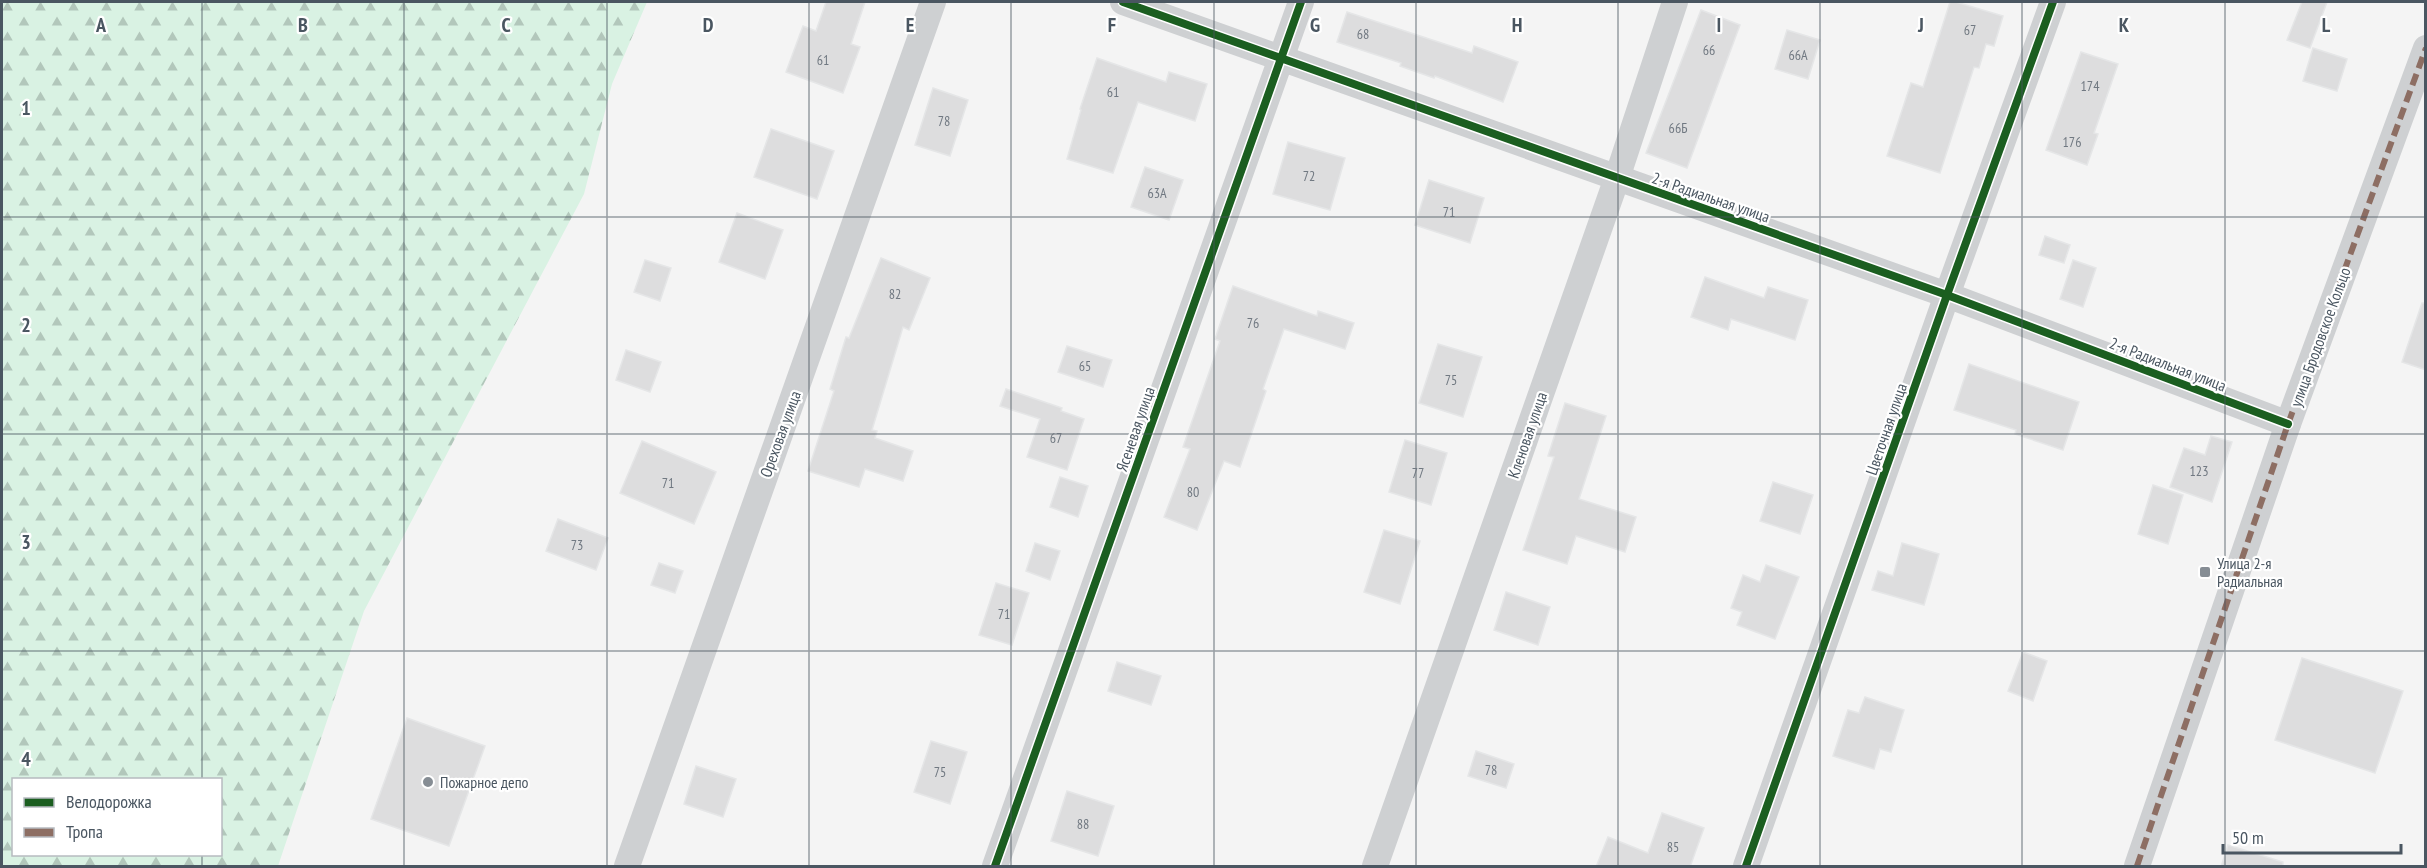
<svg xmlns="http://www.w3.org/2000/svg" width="2427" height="868" font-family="'PT Sans Narrow',sans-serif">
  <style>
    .forest { fill: url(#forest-firs); fill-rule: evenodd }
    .building { fill: #ddddde; stroke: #e5e6e7; stroke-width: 1.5 }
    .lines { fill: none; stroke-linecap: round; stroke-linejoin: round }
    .minor { stroke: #ced0d2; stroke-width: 26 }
    .quiet { stroke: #8d6e63; stroke-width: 6; stroke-dasharray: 12 6; stroke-linecap: butt }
    .cycleway-casing { stroke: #fff; stroke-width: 11 }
    .cycleway { stroke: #1b5e20; stroke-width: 8 }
    .grid { fill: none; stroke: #4a5661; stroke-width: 1.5; stroke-opacity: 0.55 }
    .poi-dot { fill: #868d94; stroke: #fff; stroke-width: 2 }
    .labels { text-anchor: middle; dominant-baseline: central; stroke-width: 4.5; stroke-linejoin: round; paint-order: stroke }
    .number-label { font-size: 14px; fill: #707881 }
    .street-label { font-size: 16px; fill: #4a5661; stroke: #fff }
    .poi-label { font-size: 16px; fill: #4a5661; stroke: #fff; text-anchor: start }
    .grid-label { font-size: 20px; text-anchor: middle; font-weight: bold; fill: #4a5661; stroke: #fff; stroke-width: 4.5; stroke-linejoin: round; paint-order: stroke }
  </style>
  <defs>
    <pattern id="forest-firs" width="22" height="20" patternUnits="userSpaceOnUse" patternTransform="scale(1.5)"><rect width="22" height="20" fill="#d9f2e3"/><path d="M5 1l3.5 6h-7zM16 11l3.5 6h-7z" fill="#b2c7bb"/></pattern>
  </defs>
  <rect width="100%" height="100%" fill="#f4f4f4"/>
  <path class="forest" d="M2,2H647L612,84L584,194L364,611L278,866H2ZM14,780H220V854H14Z"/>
  <g class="building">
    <polygon points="826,2 865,2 851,44 860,47 843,93 786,72 803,26 816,31"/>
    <polygon points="1950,2 1956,2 2003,16 1994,46 1986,44 1979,68 1974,67 1940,173 1887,156 1911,83 1923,87"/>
    <polygon points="2302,2 2327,2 2310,48 2287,40"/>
    <polygon points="1701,10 1740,25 1687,168 1646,153"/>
    <polygon points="1347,12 1472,53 1474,46 1518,62 1503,102 1435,76 1434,78 1400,66 1401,63 1337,42"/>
    <polygon points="1787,30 1820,40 1808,79 1775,69"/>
    <polygon points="2313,48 2347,59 2337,91 2303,81"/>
    <polygon points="2081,52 2118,64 2094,133 2098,134 2087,165 2046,150"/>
    <polygon points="1097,58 1166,82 1169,72 1207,84 1195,121 1138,102 1113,173 1067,159 1081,110 1080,109"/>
    <polygon points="933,88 968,100 950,156 915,145"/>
    <polygon points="771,129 834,151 817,199 754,177"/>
    <polygon points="1288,142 1345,158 1330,210 1273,194"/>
    <polygon points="1145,167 1183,180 1169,220 1131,207"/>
    <polygon points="1429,180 1484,198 1470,243 1415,225"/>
    <polygon points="737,213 783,230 765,279 719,262"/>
    <polygon points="2045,236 2070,245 2064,263 2039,255"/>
    <polygon points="881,258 930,278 909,330 903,327 872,430 877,431 875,438 913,451 903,481 865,469 859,487 808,471 834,391 830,389 846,337 849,338"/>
    <polygon points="645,260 671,268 660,301 634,292"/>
    <polygon points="2073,260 2096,268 2083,307 2060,299"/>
    <polygon points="1705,277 1764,298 1768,287 1808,300 1795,340 1731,319 1728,330 1691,317"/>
    <polygon points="1233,286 1317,316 1318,311 1354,323 1345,349 1284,329 1263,389 1266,391 1240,467 1224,461 1197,530 1164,517 1190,449 1183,447 1220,341 1215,339"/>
    <polygon points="2422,303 2426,303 2426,370 2402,362"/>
    <polygon points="1438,344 1482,357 1463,417 1419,403"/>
    <polygon points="1067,346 1112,360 1103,387 1058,372"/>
    <polygon points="626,350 661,362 650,392 616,380"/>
    <polygon points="1969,364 2079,402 2063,450 2015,434 2016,430 1954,410"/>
    <polygon points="1006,389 1062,408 1061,411 1084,419 1067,470 1027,457 1040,419 1000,406"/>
    <polygon points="1565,403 1606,416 1579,499 1636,517 1625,552 1576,536 1567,564 1523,550 1554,457 1548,456"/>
    <polygon points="2211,436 2232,442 2212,502 2170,487 2184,448 2205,455"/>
    <polygon points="1405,440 1447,453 1431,505 1389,492"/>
    <polygon points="642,441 716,472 694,524 620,493"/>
    <polygon points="1060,477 1088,486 1078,517 1050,507"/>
    <polygon points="1773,482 1813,495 1800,534 1760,521"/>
    <polygon points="2153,485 2183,495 2168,544 2138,534"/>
    <polygon points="558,519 608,538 596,570 546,551"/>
    <polygon points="1384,530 1420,541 1400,604 1364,592"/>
    <polygon points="1035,543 1060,551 1050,580 1026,571"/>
    <polygon points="1902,543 1939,554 1924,605 1872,590 1878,571 1893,576"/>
    <polygon points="659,563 683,571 675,593 651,585"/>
    <polygon points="1766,565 1799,577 1775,639 1737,625 1742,612 1731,608 1743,575 1760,582"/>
    <polygon points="996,583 1029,593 1012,645 979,635"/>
    <polygon points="1506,592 1550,607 1538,645 1494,630"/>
    <polygon points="2023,652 2047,661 2033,701 2008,691"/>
    <polygon points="2302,658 2403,691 2375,773 2275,740"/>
    <polygon points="1117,662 1161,676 1151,705 1108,691"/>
    <polygon points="1865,697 1904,710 1891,752 1880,749 1874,769 1833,756 1848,710 1859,713"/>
    <polygon points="407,718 485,746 449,846 371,819"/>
    <polygon points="931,741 967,752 950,804 914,792"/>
    <polygon points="1476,751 1514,764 1506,788 1468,776"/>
    <polygon points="696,766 736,779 723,817 684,804"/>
    <polygon points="1067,791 1114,806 1098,856 1051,841"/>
    <polygon points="1662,813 1704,828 1690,867 1596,867 1608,837 1648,853"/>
    <polygon points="2228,845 2283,862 2283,867 2221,867"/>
  </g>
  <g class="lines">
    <g class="minor">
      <polyline points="1123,2 1947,295 2288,424"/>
      <polyline points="627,866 933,2"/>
      <polyline points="995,866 1301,2"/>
      <polyline points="1375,866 1617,178 1675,2"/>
      <polyline points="1746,866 1947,295 2053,2"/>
      <polyline points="2137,866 2288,424 2426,48"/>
    </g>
    <polyline class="quiet" points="2137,866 2288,424 2426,48"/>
    <g class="cycleway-casing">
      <g id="cycleway">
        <polyline points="1123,2 1947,295 2288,424"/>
        <polyline points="995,866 1301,2"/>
        <polyline points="1746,866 1947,295 2053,2"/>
      </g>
    </g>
    <use href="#cycleway" class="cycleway"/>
  </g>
  <path class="grid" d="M202,2V780M404,2V866M607,2V866M809,2V866M1011,2V866M1214,2V866M1416,2V866M1618,2V866M1820,2V866M2022,2V866M2225,2V866M2,217H2426M2,434H2426M2,651H2426M202,854V866"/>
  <g class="poi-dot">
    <rect x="2199" y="566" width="12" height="12" rx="3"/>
    <circle cx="428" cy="782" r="6"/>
  </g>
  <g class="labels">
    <g class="number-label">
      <text x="1970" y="30">67</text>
      <text x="1363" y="34">68</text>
      <text x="1709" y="50">66</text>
      <text x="1798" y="55">66А</text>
      <text x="823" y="60">61</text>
      <text x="2090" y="86">174</text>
      <text x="1113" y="92">61</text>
      <text x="944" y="121">78</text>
      <text x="1678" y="128">66Б</text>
      <text x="2072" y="142">176</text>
      <text x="1309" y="176">72</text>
      <text x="1157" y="193">63А</text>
      <text x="1449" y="212">71</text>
      <text x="895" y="294">82</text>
      <text x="1253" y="323">76</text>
      <text x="1085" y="366">65</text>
      <text x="1451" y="380">75</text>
      <text x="1056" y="438">67</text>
      <text x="2199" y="471">123</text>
      <text x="1418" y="473">77</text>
      <text x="668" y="483">71</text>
      <text x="1193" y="492">80</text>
      <text x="577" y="545">73</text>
      <text x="1004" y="614">71</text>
      <text x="1491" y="770">78</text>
      <text x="940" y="772">75</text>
      <text x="1083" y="824">88</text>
      <text x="1673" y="847">85</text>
    </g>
    <g class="street-label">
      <text transform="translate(1711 197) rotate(19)">2-я Радиальная улица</text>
      <text transform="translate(2320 337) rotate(-70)">улица Бродовское Кольцо</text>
      <text transform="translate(2168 364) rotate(21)">2-я Радиальная улица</text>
      <text transform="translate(1135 429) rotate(-71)">Ясеневая улица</text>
      <text transform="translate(1886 429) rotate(-71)">Цветочная улица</text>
      <text transform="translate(780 434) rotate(-70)">Ореховая улица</text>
      <text transform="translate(1527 435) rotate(-71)">Кленовая улица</text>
    </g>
    <g class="poi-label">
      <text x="2217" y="563">Улица 2-я<tspan x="2217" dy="18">Радиальная</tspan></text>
      <text x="440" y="782">Пожарное депо</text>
    </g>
  </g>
  <g class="grid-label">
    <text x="101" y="32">A</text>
    <text x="303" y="32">B</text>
    <text x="506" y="32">C</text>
    <text x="708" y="32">D</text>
    <text x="910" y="32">E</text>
    <text x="1112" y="32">F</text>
    <text x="1315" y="32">G</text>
    <text x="1517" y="32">H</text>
    <text x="1719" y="32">I</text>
    <text x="1921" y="32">J</text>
    <text x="2124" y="32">K</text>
    <text x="2326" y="32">L</text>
    <text x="26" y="115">1</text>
    <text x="26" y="332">2</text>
    <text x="26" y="549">3</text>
    <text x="26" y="766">4</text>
  </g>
  <rect width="2427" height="868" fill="none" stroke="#4a5661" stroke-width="6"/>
  <rect x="12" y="778" width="210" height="78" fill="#ffffff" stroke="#b7bbc0" stroke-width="1.5"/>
  <rect x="24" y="798" width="30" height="9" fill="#1b5e20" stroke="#b7bbc0" stroke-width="1.5"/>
  <text x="66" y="808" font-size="18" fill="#4a5661">Велодорожка</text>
  <rect x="24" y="828" width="30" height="9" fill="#8d6e63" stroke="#b7bbc0" stroke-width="1.5"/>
  <text x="66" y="838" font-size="18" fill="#4a5661">Тропа</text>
  <path d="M2223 844v9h178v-9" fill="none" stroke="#4a5661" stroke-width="3"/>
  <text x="2232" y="844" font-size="18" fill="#4a5661" stroke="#ffffff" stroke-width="4.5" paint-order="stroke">50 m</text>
</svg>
